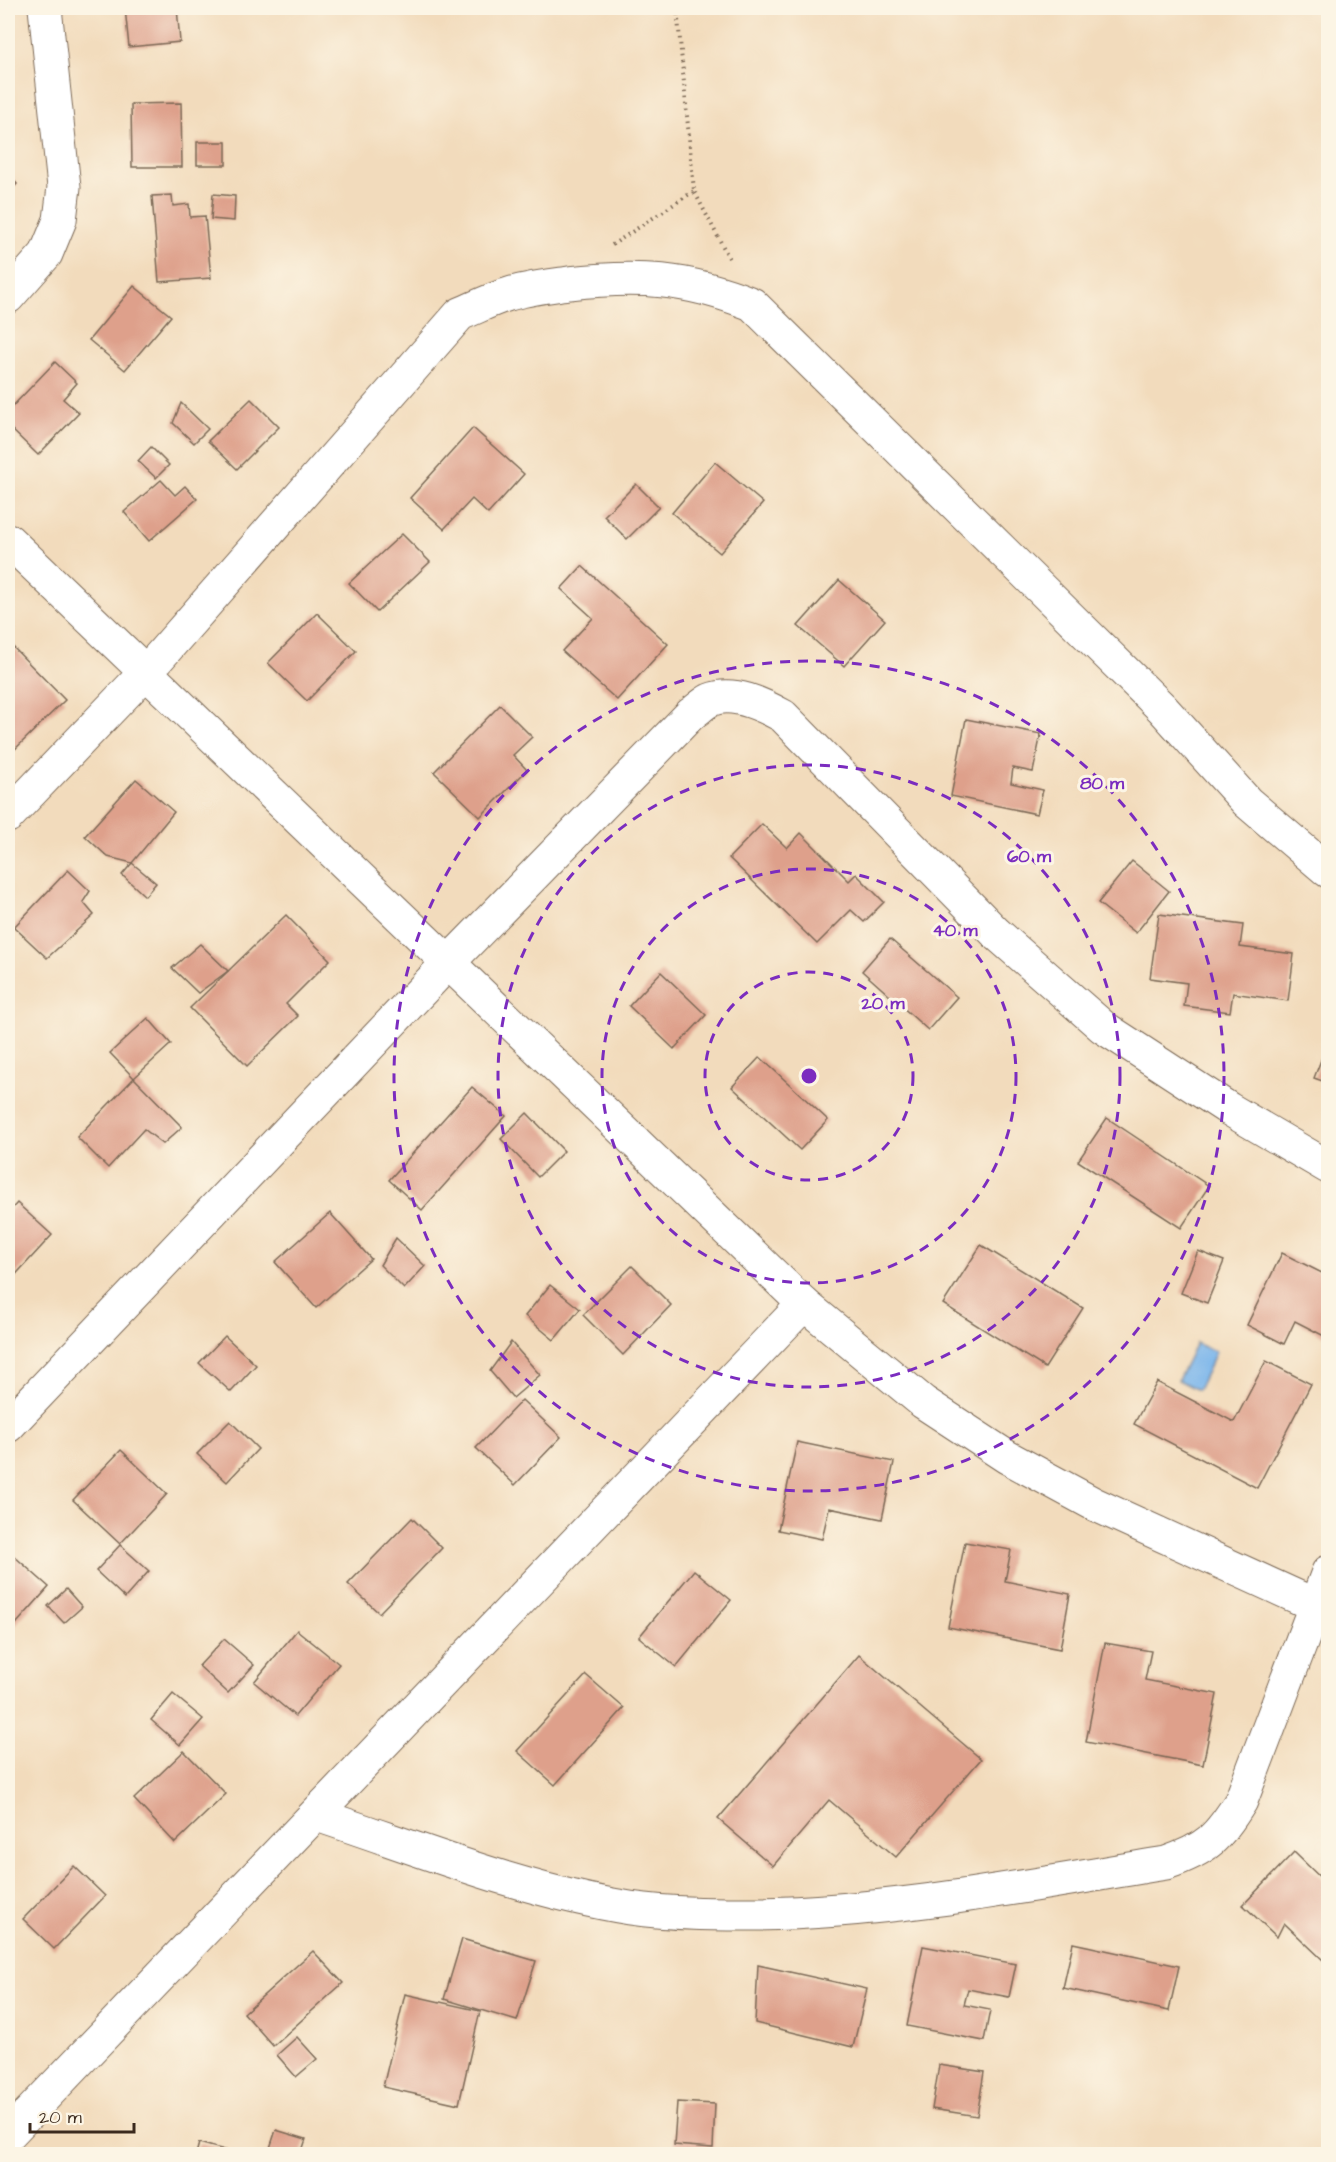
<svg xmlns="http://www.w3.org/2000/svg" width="1336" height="2162" font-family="'Architects Daughter',sans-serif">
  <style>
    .water { fill: #7ab5eb; stroke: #5a7084; stroke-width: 1.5 }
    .building { fill: #dea08b }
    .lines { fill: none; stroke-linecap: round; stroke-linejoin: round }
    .street-casing { stroke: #7b6855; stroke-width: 35 }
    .path { stroke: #7b6855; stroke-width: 4; stroke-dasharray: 1.5 4.5; stroke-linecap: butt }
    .street { stroke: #fff; stroke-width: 33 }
    .ring { fill: none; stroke: #7b2cbf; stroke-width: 3; stroke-dasharray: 10 8 }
    .centre { fill: #7b2cbf; stroke: #fcf5e5; stroke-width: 3 }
    .ring-label { font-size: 18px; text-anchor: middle; font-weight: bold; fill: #7b2cbf; stroke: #fcf5e5; stroke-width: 6; stroke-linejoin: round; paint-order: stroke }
  </style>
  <rect width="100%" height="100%" fill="#fcf5e5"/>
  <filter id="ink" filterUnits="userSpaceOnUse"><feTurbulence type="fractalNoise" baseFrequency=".0167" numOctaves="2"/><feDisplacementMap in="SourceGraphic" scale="12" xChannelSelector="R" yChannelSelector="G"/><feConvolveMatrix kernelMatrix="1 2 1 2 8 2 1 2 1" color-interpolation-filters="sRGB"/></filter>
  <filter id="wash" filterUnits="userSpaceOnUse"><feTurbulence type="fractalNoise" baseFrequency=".008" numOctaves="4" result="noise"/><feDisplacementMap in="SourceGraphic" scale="24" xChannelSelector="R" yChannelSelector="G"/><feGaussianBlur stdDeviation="1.35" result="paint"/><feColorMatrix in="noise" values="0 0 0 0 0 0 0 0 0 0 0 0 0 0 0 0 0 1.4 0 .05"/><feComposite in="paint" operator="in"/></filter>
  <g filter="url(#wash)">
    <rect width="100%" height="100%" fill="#f2dbbc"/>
    <polygon class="water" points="1196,1343 1216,1352 1198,1390 1178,1380"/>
    <g id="blocks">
      <g class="building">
        <polygon points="125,8 177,8 180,42 129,47"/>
        <polygon points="181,103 182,167 132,167 131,104"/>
        <rect x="197" y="142" width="29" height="23"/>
        <polygon points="8,174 17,184 8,193"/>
        <polygon points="213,194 235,196 234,221 211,219"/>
        <polygon points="172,195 173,206 189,204 190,217 205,216 211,278 159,282 152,196"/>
        <polygon points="134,286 171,316 125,370 89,340"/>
        <polygon points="55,362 77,383 63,399 79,413 38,455 8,426 8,411"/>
        <polygon points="251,399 279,427 237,469 208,441"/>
        <polygon points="181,403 208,429 194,443 173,423"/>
        <polygon points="473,428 524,474 488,514 472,499 444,529 410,498"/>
        <polygon points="151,447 169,465 156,478 138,461"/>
        <polygon points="715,462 763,503 720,553 672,513"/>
        <polygon points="161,480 175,495 185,486 197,499 149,541 124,512"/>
        <polygon points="636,484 659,507 627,539 604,516"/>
        <polygon points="402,534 430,562 377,612 349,583"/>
        <polygon points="582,566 668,644 617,700 562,651 593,618 561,589"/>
        <polygon points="839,580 885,620 844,666 798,626"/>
        <polygon points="317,613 356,651 307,701 268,663"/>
        <polygon points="8,642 65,700 8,756"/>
        <polygon points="500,705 532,737 513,755 527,770 480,817 434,772"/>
        <polygon points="966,719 1041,734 1033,772 1013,768 1011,783 1043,790 1037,814 951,796"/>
        <polygon points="136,779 174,812 132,863 108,857 85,836"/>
        <polygon points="762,824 787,848 801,833 849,881 856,874 884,902 864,922 851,910 817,944 729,858"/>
        <polygon points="1132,861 1169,891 1136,933 1098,903"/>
        <polygon points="132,863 156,883 145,896 122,875"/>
        <polygon points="68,870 90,891 83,902 94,915 47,958 14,927"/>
        <polygon points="1159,914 1243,925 1240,947 1294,954 1288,1001 1233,993 1230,1012 1184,1006 1187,983 1150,978"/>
        <polygon points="286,915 330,960 286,1004 298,1016 247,1066 190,1008"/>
        <polygon points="890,939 957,997 928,1030 862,971"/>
        <polygon points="200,944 228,971 198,993 172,968"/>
        <polygon points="661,972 706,1015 674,1049 629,1006"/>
        <polygon points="148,1018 171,1044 134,1078 110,1053"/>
        <polygon points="1328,1042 1328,1083 1314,1078"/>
        <polygon points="760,1057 828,1120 800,1150 732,1087"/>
        <polygon points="134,1078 182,1127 163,1144 144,1129 108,1168 77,1137"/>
        <polygon points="472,1087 506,1116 422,1210 389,1180"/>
        <polygon points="527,1113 564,1151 538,1177 501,1139"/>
        <polygon points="1107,1118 1209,1186 1181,1228 1078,1161"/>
        <polygon points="17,1203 52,1235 8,1283 8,1213"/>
        <polygon points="330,1213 371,1259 316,1308 275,1262"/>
        <polygon points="396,1238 425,1266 404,1289 380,1265"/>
        <polygon points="981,1245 1083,1308 1045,1368 943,1304"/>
        <polygon points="1198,1251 1224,1261 1207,1303 1181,1293"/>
        <polygon points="1282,1253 1328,1276 1328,1338 1295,1321 1284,1344 1247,1325"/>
        <polygon points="632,1266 671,1305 623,1355 583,1315"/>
        <polygon points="550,1285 580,1309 554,1340 525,1316"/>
        <polygon points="225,1336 256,1365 231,1392 199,1363"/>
        <polygon points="511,1342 540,1375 513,1398 490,1371"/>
        <polygon points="1266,1361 1311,1384 1257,1488 1134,1424 1157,1382 1234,1422"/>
        <polygon points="522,1400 561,1437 515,1485 476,1448"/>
        <polygon points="230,1421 258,1449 227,1482 197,1454"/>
        <polygon points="797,1442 894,1462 882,1519 829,1508 822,1539 778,1530"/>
        <polygon points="121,1450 167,1494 120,1544 73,1500"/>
        <polygon points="412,1518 442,1548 379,1613 348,1584"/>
        <polygon points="965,1542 1011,1550 1005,1581 1070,1594 1060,1649 948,1627"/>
        <polygon points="120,1545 149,1571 125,1598 96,1571"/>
        <polygon points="14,1556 49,1587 8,1633 8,1562"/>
        <polygon points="694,1570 731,1600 676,1667 639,1637"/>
        <polygon points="66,1589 82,1607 64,1623 48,1606"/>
        <polygon points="297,1630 339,1664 295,1716 254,1682"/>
        <polygon points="224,1639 254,1665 228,1693 199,1666"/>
        <polygon points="1105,1643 1151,1651 1145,1680 1217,1694 1203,1765 1086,1742"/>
        <polygon points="859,1655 981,1759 896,1857 829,1800 773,1866 718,1819"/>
        <polygon points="586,1675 624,1708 555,1785 517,1751"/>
        <polygon points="173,1694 203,1719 180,1745 151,1720"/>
        <polygon points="184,1751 226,1794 175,1843 134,1799"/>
        <polygon points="1294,1852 1328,1885 1328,1957 1324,1961 1284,1923 1277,1937 1243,1905"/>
        <polygon points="74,1866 105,1896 54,1949 23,1919"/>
        <polygon points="462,1939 536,1961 517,2021 444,1999"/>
        <polygon points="1073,1943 1179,1966 1169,2011 1063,1988"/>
        <polygon points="923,1946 1016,1964 1009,1997 968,1989 964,2005 990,2010 984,2041 907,2026"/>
        <polygon points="313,1951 343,1983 273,2046 244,2013"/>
        <polygon points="758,1965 867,1989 853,2047 755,2023"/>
        <polygon points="405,1994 480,2011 459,2104 383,2087"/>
        <polygon points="297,2037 317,2059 296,2077 277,2055"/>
        <polygon points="939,2065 984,2072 977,2116 932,2109"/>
        <polygon points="677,2102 715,2104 713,2148 674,2145"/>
        <polygon points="276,2130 306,2139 301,2154 268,2154"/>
        <polygon points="199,2143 239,2154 196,2154"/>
      </g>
    </g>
  </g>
  <g filter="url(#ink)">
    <use href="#blocks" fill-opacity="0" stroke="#7b6855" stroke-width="1.5"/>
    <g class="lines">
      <g class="street-casing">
        <g id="street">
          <polyline points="8,297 46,254 60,220 64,187 45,8"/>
          <polyline points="8,540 804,1304 923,1402 1007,1457 1094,1504 1328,1611"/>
          <path d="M8,816L146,672L460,314C475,308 490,300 506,295C526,288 548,286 569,283C638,275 687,278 752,304L1162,708L1247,802L1328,871"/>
          <path d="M8,1426L447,964L691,714C697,710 704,703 710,700C733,690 763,705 783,716L996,933L1103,1027L1229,1109L1328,1167"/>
          <path d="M317,1815C420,1849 523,1891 630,1908C672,1914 715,1914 757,1914C895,1912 1030,1885 1166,1863C1207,1849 1218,1838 1241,1801L1328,1572"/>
          <polyline points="8,2135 804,1304"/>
        </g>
      </g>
      <g class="path">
        <polyline points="677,8 694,191 729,258"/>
        <polyline points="612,245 694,191"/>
      </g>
      <use href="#street" class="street"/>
    </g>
  </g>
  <g class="ring">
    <circle cx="809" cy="1076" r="104"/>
    <circle cx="809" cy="1076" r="207"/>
    <circle cx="809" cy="1076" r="311"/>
    <circle cx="809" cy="1076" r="415"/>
  </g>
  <circle cx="809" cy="1076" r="9" class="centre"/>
  <g class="ring-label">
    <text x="1102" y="789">80 m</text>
    <text x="1029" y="862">60 m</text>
    <text x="955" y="936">40 m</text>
    <text x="883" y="1009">20 m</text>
  </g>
  <rect width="1336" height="2162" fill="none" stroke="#fcf5e5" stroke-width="30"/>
  <path d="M30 2123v9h104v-9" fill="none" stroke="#3b2a1e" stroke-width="3"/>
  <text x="39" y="2123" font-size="18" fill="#3b2a1e" stroke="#fcf5e5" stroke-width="4.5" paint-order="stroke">20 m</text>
</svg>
